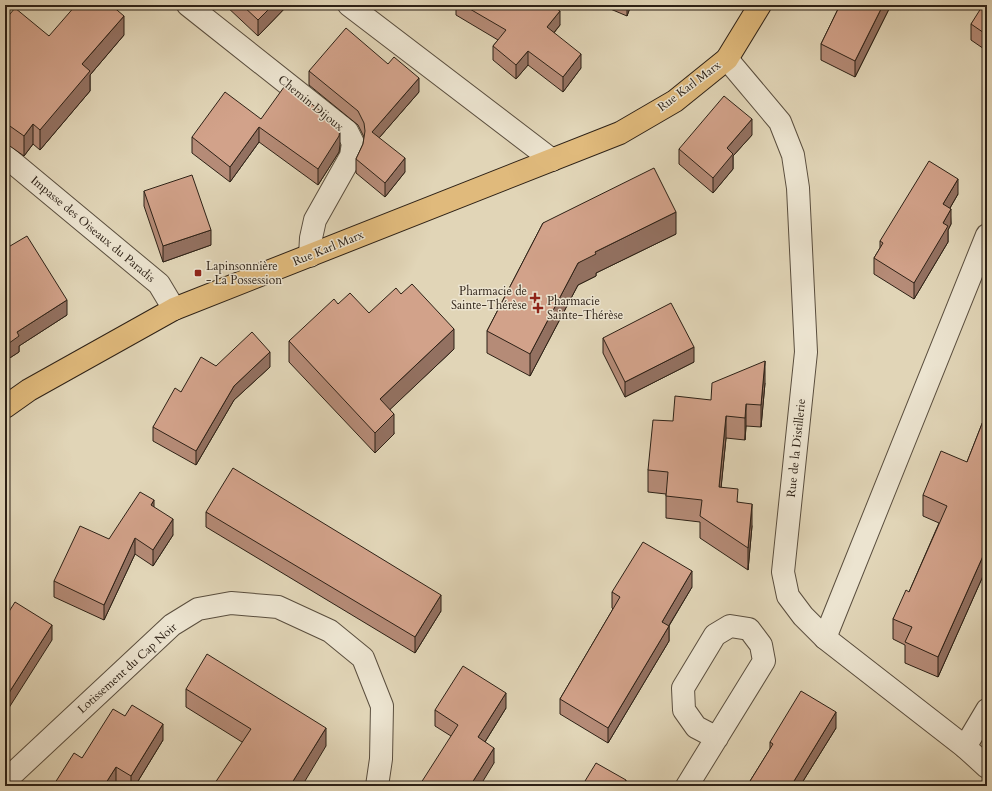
<svg xmlns="http://www.w3.org/2000/svg" width="992" height="791" font-family="Cardo,serif">
  <style>
    .lines { fill: none; stroke-linecap: round; stroke-linejoin: round }
    .minor-casing { stroke: #5a4e3e; stroke-width: 24 }
    .major-casing { stroke: #2d2116; stroke-width: 24 }
    .minor { stroke: #ece4d0; stroke-width: 22 }
    .major { stroke: #e0ba7c; stroke-width: 22 }
    .wall { fill: #b58b77; stroke: #2d2116 }
    .shaded-wall { fill: #937161; stroke: #2d2116 }
    .building { fill: #d2a28a; stroke: #2d2116 }
    .poi-dot { fill: #8f2418; stroke: #ece4d0; stroke-width: 1.5 }
    .labels { text-anchor: middle; dominant-baseline: central; stroke-width: 3; stroke-linejoin: round; paint-order: stroke }
    .street-label { font-size: 12px; fill: #2d2116; stroke: #ece4d0 }
    .poi-label { font-size: 12px; fill: #2d2116; stroke: #ece4d0; text-anchor: start }
  </style>
  <rect width="100%" height="100%" fill="#e1d5b7"/>
  <filter id="stains"><feTurbulence type="fractalNoise" baseFrequency=".005" numOctaves="4"/><feColorMatrix values="0 0 0 0 .2 0 0 0 0 .09 0 0 0 0 .02 0 0 0 .5 -.17"/></filter>
  <radialGradient id="worn" r=".72"><stop offset=".6" stop-color="#630" stop-opacity="0"/><stop offset="1" stop-color="#630" stop-opacity=".3"/></radialGradient>
  <g class="lines">
    <g class="minor-casing">
      <g id="minor">
        <polyline points="188,5 347,131 353,143 351,156 315,220 311,238 310,256"/>
        <polyline points="349,5 552,160"/>
        <polyline points="727,59 780,122 793,155 798,188 806,352 783,572 788,596 803,616 825,638 965,747 987,767"/>
        <polyline points="5,156 159,284 174,309"/>
        <polyline points="825,638 987,235"/>
        <polyline points="965,747 987,710"/>
        <polyline points="5,781 172,625 198,609 231,603 278,607 330,631 363,658 382,706 381,759 377,786"/>
        <polyline points="687,786 764,661 761,645 749,629 730,626 715,635 683,688 684,710 696,727 717,738"/>
      </g>
    </g>
    <g class="major-casing">
      <polyline id="major" points="5,407 29,390 174,309 620,133 675,101 727,59 760,5"/>
    </g>
    <use href="#minor" class="minor"/>
    <use href="#major" class="major"/>
  </g>
  <g class="wall">
    <polygon points="225,5 288,5 258,36"/>
    <polygon points="456,5 550,5 560,25 554,33 581,68 563,92 528,65 516,79 493,60 493,46 498,40 456,15"/>
    <polygon points="601,5 631,5 627,16"/>
    <polygon points="663,5 673,5 672,9"/>
    <polygon points="840,5 891,5 855,77 821,60 821,44"/>
    <polygon points="987,5 987,51 971,40 971,24"/>
    <polygon points="5,20 49,36 124,35 90,75 90,91 40,150 33,144 24,156 7,144 5,144"/>
    <polygon points="309,71 419,92 379,138 405,172 385,197 356,173 356,159 363,144 364,137 358,125 309,85"/>
    <polygon points="261,119 340,145 339,152 318,185 259,142 230,182 192,153 192,137"/>
    <polygon points="752,135 733,156 733,169 713,193 679,164 679,149"/>
    <polygon points="144,191 211,245 163,262 144,206"/>
    <polygon points="958,194 950,208 951,224 948,230 948,242 914,299 874,274 874,258 880,248 880,241"/>
    <polygon points="543,223 676,234 596,273 596,276 578,285 530,376 487,353 487,331"/>
    <polygon points="5,249 67,315 19,346 19,352 5,361"/>
    <polygon points="338,304 369,313 454,349 390,409 394,434 375,453 289,362 289,341"/>
    <polygon points="603,338 694,362 625,397 603,353"/>
    <polygon points="216,366 270,367 234,400 196,465 153,441 153,427 181,392"/>
    <polygon points="765,383 761,427 746,426 745,440 726,438 721,487 738,502 752,526 748,570 700,538 700,522 666,518 666,494 648,492 648,470 673,421"/>
    <polygon points="987,411 987,578 983,576 938,677 905,663 905,645 893,639 893,619 909,592 939,523 923,516 923,495 967,462"/>
    <polygon points="154,507 173,535 153,566 135,554 104,620 54,597 54,581 109,539"/>
    <polygon points="206,512 441,611 415,653 206,527"/>
    <polygon points="692,587 669,626 669,641 608,743 560,714 560,699 613,609 612,608 612,592"/>
    <polygon points="186,689 326,746 242,742 186,707"/>
    <polygon points="506,708 485,742 494,763 435,726 435,710"/>
    <polygon points="836,728 800,786 747,786 770,749 770,742"/>
    <polygon points="163,740 135,786 122,786 82,758"/>
  </g>
  <g class="shaded-wall">
    <polygon points="273,5 288,5 258,36 258,20"/>
    <polygon points="627,5 631,5 627,16"/>
    <polygon points="883,5 891,5 855,77 855,61"/>
    <polygon points="560,11 560,25 547,41 547,27"/>
    <polygon points="124,16 124,35 90,75 90,91 40,150 40,130 82,64"/>
    <polygon points="528,51 528,65 516,79 516,65"/>
    <polygon points="581,54 581,68 563,92 563,77"/>
    <polygon points="419,78 419,92 372,146 372,132"/>
    <polygon points="752,119 752,135 733,156 733,169 713,193 713,178 727,148"/>
    <polygon points="33,124 33,144 24,156 24,136"/>
    <polygon points="259,127 259,142 230,182 230,167"/>
    <polygon points="340,129 340,145 339,152 318,185 318,169"/>
    <polygon points="9,156 9,175 5,180 5,161"/>
    <polygon points="405,158 405,172 385,197 385,183"/>
    <polygon points="958,179 958,194 943,220 943,204"/>
    <polygon points="951,209 951,224 948,230 948,242 914,299 914,283 943,223"/>
    <polygon points="676,212 676,234 596,273 596,276 578,285 530,376 530,354 578,263 595,252"/>
    <polygon points="211,230 211,245 163,262 163,246"/>
    <polygon points="67,300 67,315 19,346 19,352 5,361 5,346 17,332"/>
    <polygon points="454,329 454,349 380,419 380,399"/>
    <polygon points="694,347 694,362 625,397 625,382"/>
    <polygon points="270,352 270,367 234,400 196,465 196,451 234,386"/>
    <polygon points="765,361 765,383 761,427 761,405"/>
    <polygon points="746,404 746,426 745,440 745,418"/>
    <polygon points="394,414 394,434 375,453 375,433"/>
    <polygon points="726,416 726,438 719,509 719,487"/>
    <polygon points="154,500 154,515 151,505"/>
    <polygon points="752,504 752,526 748,570 748,548"/>
    <polygon points="173,519 173,535 153,566 153,550"/>
    <polygon points="135,538 135,554 104,620 104,605"/>
    <polygon points="983,556 983,576 938,677 938,657"/>
    <polygon points="692,571 692,587 662,637 662,622"/>
    <polygon points="441,595 441,611 415,653 415,637"/>
    <polygon points="52,625 52,640 5,714 5,699"/>
    <polygon points="669,626 669,641 608,743 608,728"/>
    <polygon points="506,693 506,708 478,753 478,737"/>
    <polygon points="836,712 836,728 800,786 791,786"/>
    <polygon points="163,724 163,740 135,786 131,786 131,776"/>
    <polygon points="326,728 326,746 302,786 290,786"/>
    <polygon points="494,748 494,763 480,786 470,786"/>
    <polygon points="116,767 116,782 114,786 104,786"/>
    <polygon points="626,780 626,786 622,786"/>
  </g>
  <g class="building">
    <polygon points="76,5 111,5 124,16 82,64 90,71 40,130 33,124 24,136 7,124 5,124 5,20 15,8 49,36"/>
    <polygon points="242,5 273,5 258,20"/>
    <polygon points="463,5 550,5 560,11 547,27 581,54 563,77 528,51 516,65 493,46 506,30"/>
    <polygon points="840,5 883,5 855,61 821,44"/>
    <polygon points="983,5 987,5 987,35 971,24"/>
    <polygon points="346,28 388,64 394,57 419,78 372,132 405,158 385,183 356,159 363,144 365,131 364,123 358,111 309,71"/>
    <polygon points="284,87 291,92 293,89 337,124 340,129 339,136 318,169 259,127 230,167 192,137 225,92 261,119"/>
    <polygon points="724,96 752,119 727,148 733,154 713,178 679,149"/>
    <polygon points="5,152 9,156 5,161"/>
    <polygon points="929,161 958,179 943,204 951,209 943,223 948,226 914,283 874,258 883,243 880,241"/>
    <polygon points="654,168 676,212 595,252 596,254 578,263 530,354 487,331 543,223"/>
    <polygon points="192,175 211,230 163,246 144,191"/>
    <polygon points="27,236 67,300 17,332 19,336 5,346 5,269 9,267 5,260 5,249"/>
    <polygon points="412,284 454,329 380,399 394,414 375,433 289,341 334,299 338,304 350,293 369,313 396,288 401,294"/>
    <polygon points="671,303 694,347 625,382 603,338"/>
    <polygon points="252,332 270,352 234,386 196,451 153,427 175,388 181,392 201,357 216,366"/>
    <polygon points="765,361 761,405 746,404 745,418 726,416 719,487 738,489 737,502 752,504 748,548 700,516 702,500 666,496 668,472 648,470 653,420 673,421 675,396 711,400 712,383"/>
    <polygon points="987,411 987,557 983,556 938,657 905,642 912,627 893,619 906,590 909,592 947,506 923,495 941,451 967,462"/>
    <polygon points="233,468 441,595 415,637 206,512"/>
    <polygon points="140,492 154,500 151,505 173,519 153,550 135,538 104,605 54,581 80,526 109,539"/>
    <polygon points="643,542 692,571 662,622 669,626 608,728 560,699 620,597 612,592"/>
    <polygon points="15,602 52,625 5,699 5,618"/>
    <polygon points="207,654 326,728 290,786 213,786 251,729 186,689"/>
    <polygon points="463,666 506,693 478,737 494,748 470,786 419,786 458,725 435,710"/>
    <polygon points="801,691 836,712 791,786 747,786 773,744 770,742"/>
    <polygon points="132,705 163,724 131,776 116,767 104,786 53,786 74,753 82,758 113,709 125,716"/>
    <polygon points="596,763 626,780 622,786 582,786"/>
  </g>
  <g class="poi-dot">
    <rect x="194" y="269" width="8" height="8" rx="2"/>
    <path d="M533 292h4v4h4v4h-4v4h-4v-4h-4v-4h4z"/>
    <path d="M536 302h4v4h4v4h-4v4h-4v-4h-4v-4h4z"/>
  </g>
  <g class="labels">
    <g class="street-label">
      <text transform="translate(689 86) rotate(-37)">Rue Karl Marx</text>
      <text transform="translate(311 103) rotate(39)">Chemin Dijoux</text>
      <text transform="translate(93 229) rotate(40)">Impasse des Oiseaux du Paradis</text>
      <text transform="translate(328 248) rotate(-22)">Rue Karl Marx</text>
      <text transform="translate(796 448) rotate(-84)">Rue de la Distillerie</text>
      <text transform="translate(127 668) rotate(-42)">Lotissement du Cap Noir</text>
    </g>
    <g class="poi-label">
      <text x="206" y="266">Lapinsonnière<tspan x="206" dy="14">- La Possession</tspan></text>
      <text x="527" y="291" text-anchor="end">Pharmacie de<tspan x="527" dy="14">Sainte-Thérèse</tspan></text>
      <text x="547" y="301">Pharmacie<tspan x="547" dy="14">Sainte-Thérèse</tspan></text>
    </g>
  </g>
  <rect width="992" height="791" fill="none" stroke="#e1d5b7" stroke-width="20"/>
  <rect x="6" y="6" width="980" height="779" fill="none" stroke="#2d2116" stroke-width="2"/>
  <rect x="10" y="10" width="972" height="771" fill="none" stroke="#2d2116"/>
  <rect width="100%" height="100%" filter="url(#stains)"/>
  <rect width="100%" height="100%" fill="url(#worn)"/>
</svg>
